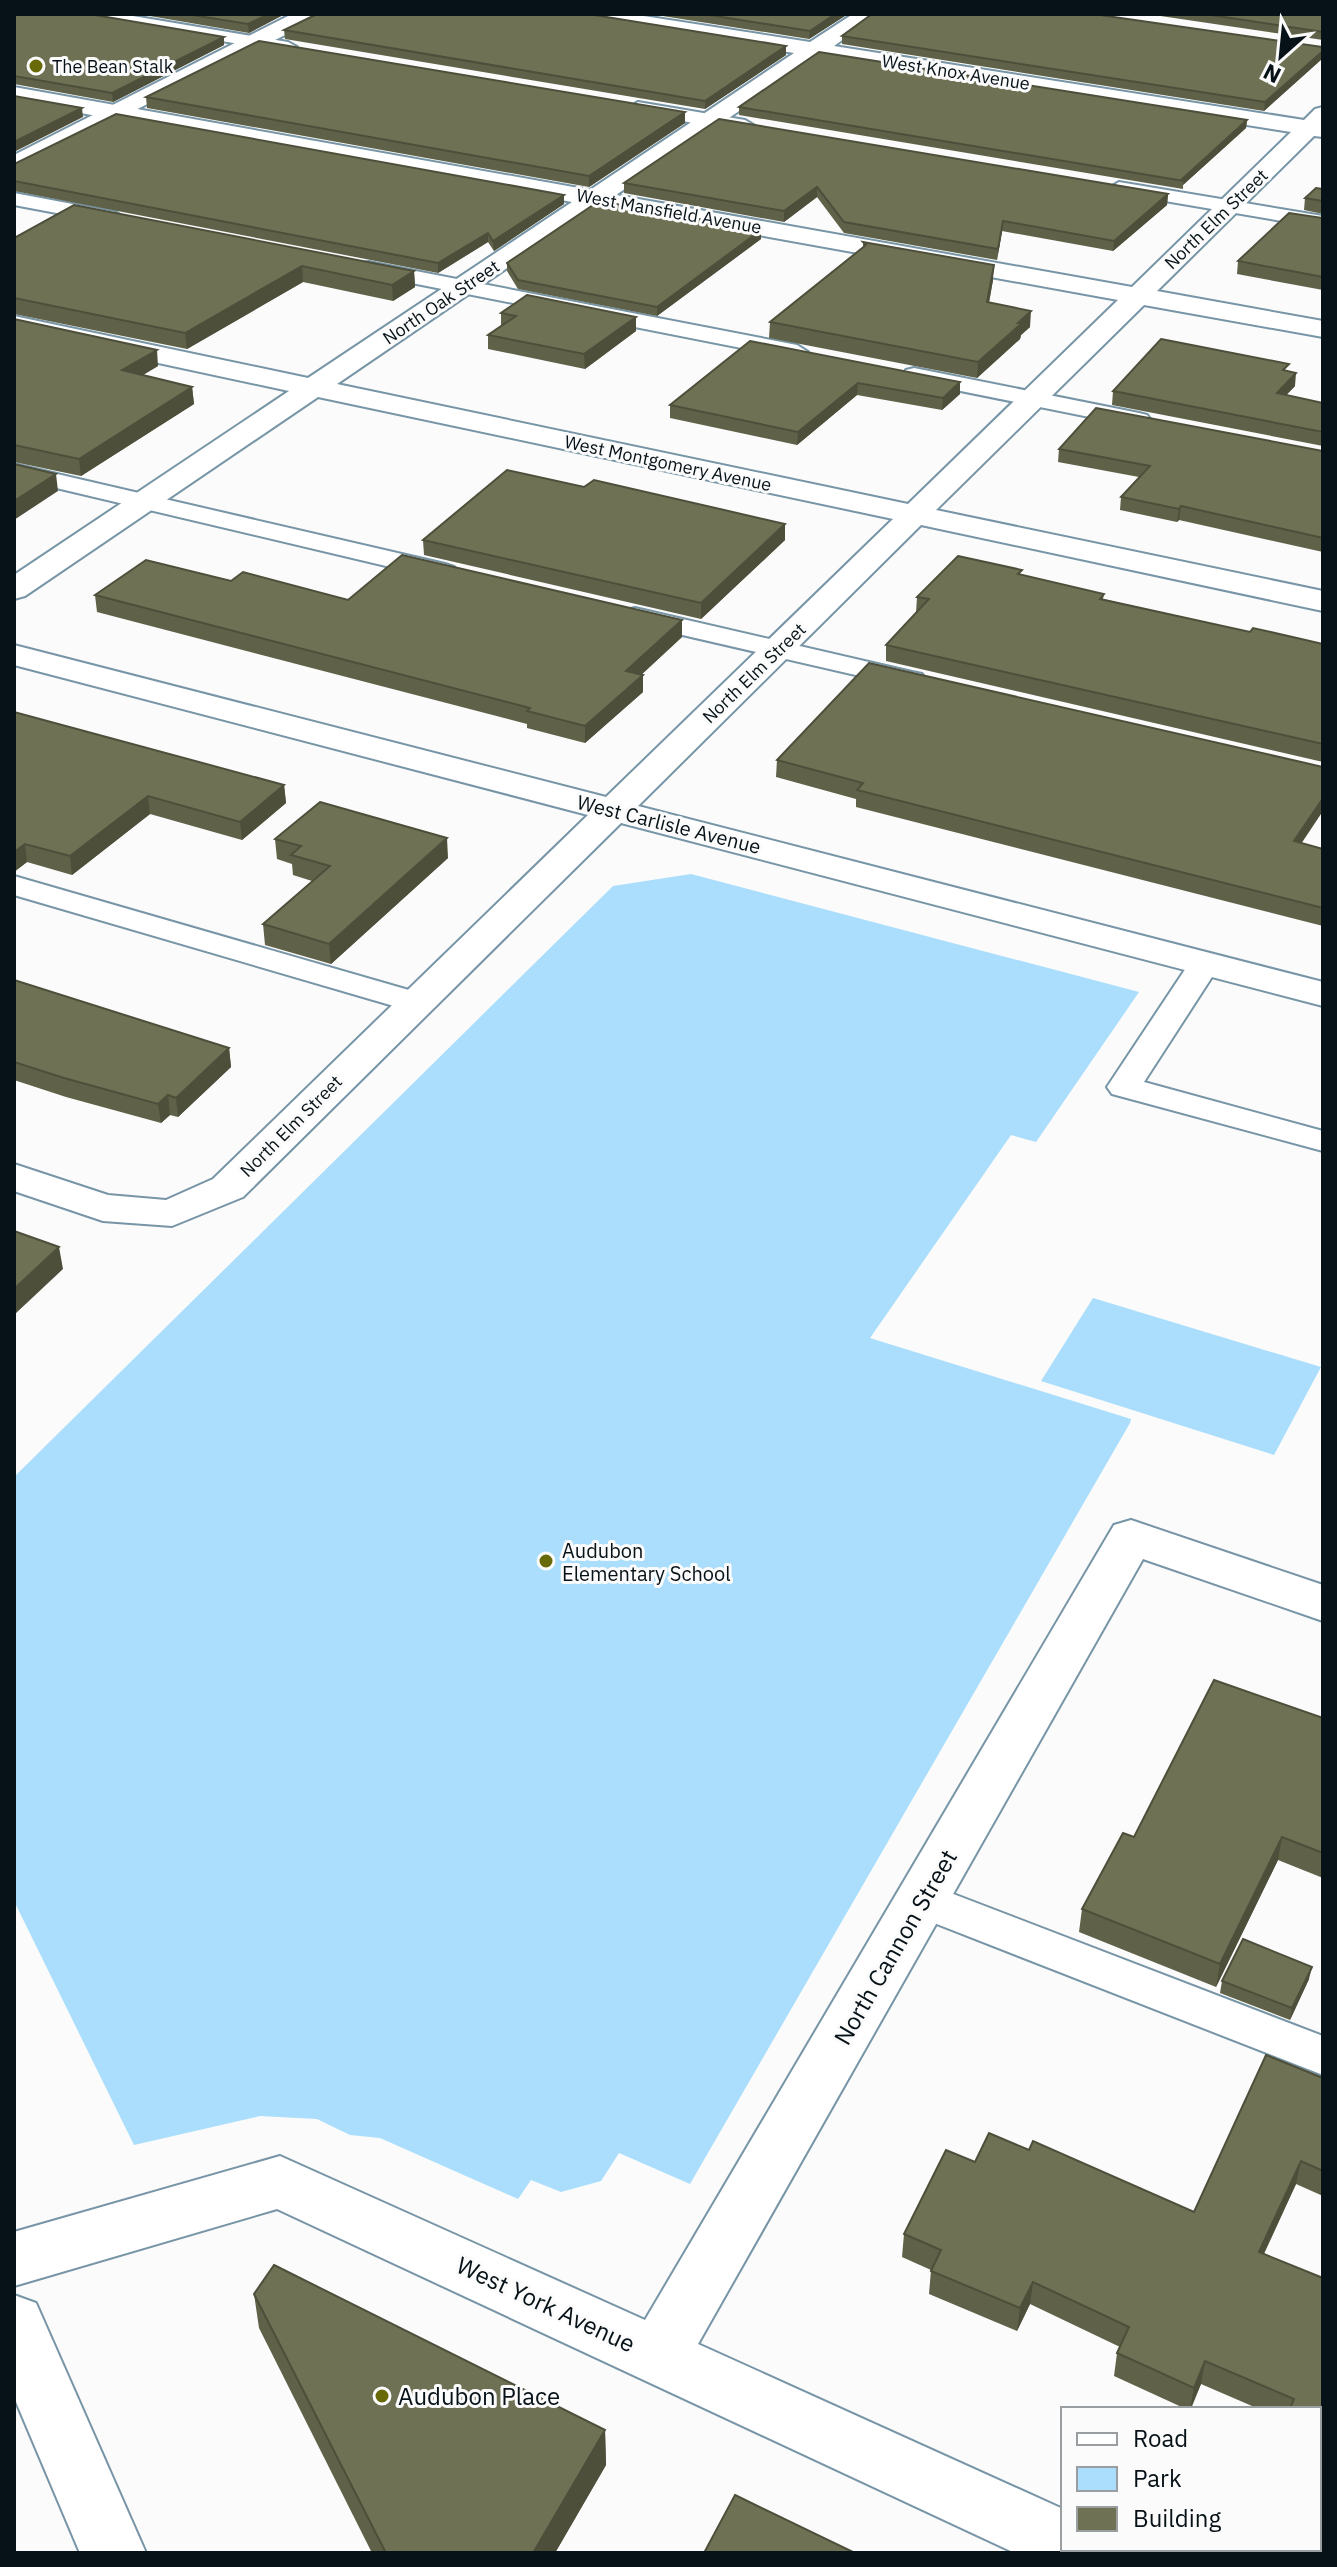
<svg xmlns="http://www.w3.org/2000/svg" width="1337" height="2567" font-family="'IBM Plex Sans',sans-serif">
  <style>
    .green { fill: #aadefc }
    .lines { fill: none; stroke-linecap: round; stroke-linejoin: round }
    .lane-casing { stroke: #7795a6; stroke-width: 4 }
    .street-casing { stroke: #7795a6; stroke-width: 4 }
    .primary-casing { stroke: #7795a6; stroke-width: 4 }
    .lane { fill: #fff; fill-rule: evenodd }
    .street { fill: #fff; fill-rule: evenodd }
    .primary { fill: #fff; fill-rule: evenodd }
    .wall { fill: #5f6148 }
    .shaded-wall { fill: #4e4f3b }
    .building { fill: #6f7154; stroke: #4e4f3b; stroke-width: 2 }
    .poi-dot { fill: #686a09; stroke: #fafbfa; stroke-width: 3 }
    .labels { text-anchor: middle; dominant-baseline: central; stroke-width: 6; stroke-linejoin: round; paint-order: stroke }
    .far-poi-label { font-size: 18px; fill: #071218; stroke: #fafbfa; text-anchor: start }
    .far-street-label { font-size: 18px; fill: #071218; stroke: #fafbfa }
    .street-label { font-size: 20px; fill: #071218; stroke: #fafbfa }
    .poi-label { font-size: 20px; fill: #071218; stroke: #fafbfa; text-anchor: start }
    .near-street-label { font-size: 24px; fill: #071218; stroke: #fafbfa }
    .near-poi-label { font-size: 24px; fill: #071218; stroke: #fafbfa; text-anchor: start }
  </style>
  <rect width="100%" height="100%" fill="#fafbfa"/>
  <g class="green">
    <polygon points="691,874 1139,992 1036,1142 1011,1135 870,1338 1131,1419 1130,1423 690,2184 619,2153 601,2181 561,2192 531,2180 518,2199 380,2138 350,2135 317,2119 260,2116 134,2145 14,1901 14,1477 613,886"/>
    <polygon points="1093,1298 1321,1367 1274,1455 1041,1381"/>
  </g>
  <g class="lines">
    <g class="lane-casing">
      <g id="lane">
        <polygon points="80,14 121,14 288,42 297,47 288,52 89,19"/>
        <polygon points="638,102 745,120 755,126 745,132 631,112 629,108"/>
        <polygon points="1119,182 1323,216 1323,228 1112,192 1109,188"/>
        <polygon points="14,193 115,212 125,218 115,224 14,205"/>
        <polygon points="369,262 797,345 808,352 797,359 361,273 358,268 361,263"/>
        <polygon points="914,368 1139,413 1147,415 1151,420 1147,425 1139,427 906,380 903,375 906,370"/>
        <polygon points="14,464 445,564 454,567 458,572 454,577 445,580 14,478"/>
        <polygon points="635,608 912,672 922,674 926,680 922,686 912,688 626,622 622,616 626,610"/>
        <polygon points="14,876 426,995 431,1002 426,1009 415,1012 404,1009 14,895"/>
        <polygon points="1205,954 1216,956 1221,963 1144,1082 1323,1131 1323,1151 1112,1094 1107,1087 1194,956"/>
        <polygon points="922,1882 1323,2036 1323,2075 906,1912 900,1900 906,1888"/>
      </g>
    </g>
    <g class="street-casing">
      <g id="street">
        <path d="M579,14H631L810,42L853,14H878L834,46L1304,120L1315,109L1323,107V137L1314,136L1157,291L1323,321V337L1144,305L936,510L1323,591V611L921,525L638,806L1323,982V1006L621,823L243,1197L172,1226L103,1221L14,1191V1164L108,1195L166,1200L213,1179L588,815L14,665V645L606,797L893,519L318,397L25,596L14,599V575L289,391L14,332V316L308,378L572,202L14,101V87L590,190L794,53L590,20ZM818,57L1291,132L1132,287L616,195ZM598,206L1118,300L908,504L337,384Z"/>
        <polygon points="1131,1520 1323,1585 1323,1621 1143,1559 698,2344 1063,2509 1063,2549 1093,2549 1091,2553 1015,2553 277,2209 14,2286 14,2232 280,2156 645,2320 1114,1525"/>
      </g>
    </g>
    <g class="primary-casing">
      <g id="primary">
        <polygon points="292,14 320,14 317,19 14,171 14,155"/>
        <polygon points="14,2295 36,2303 146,2553 80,2553 14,2397"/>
      </g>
    </g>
    <use href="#lane" class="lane"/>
    <use href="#street" class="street"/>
    <use href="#primary" class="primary"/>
  </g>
  <g class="wall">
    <polygon points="14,14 224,37 224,45 113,102 14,84"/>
    <polygon points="138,14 285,14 249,33"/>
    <polygon points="650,14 848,14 809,39"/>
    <polygon points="1147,14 1323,14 1323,40"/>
    <polygon points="284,30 786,55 705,109 285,39"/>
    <polygon points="842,36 1323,47 1323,58 1264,111 842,44"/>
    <polygon points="146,97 685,112 685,123 589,187 147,108"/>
    <polygon points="739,107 1247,120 1246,128 1183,185 1183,189 739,115"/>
    <polygon points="14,164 564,195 564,204 494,251 488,242 438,273 14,191"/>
    <polygon points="624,183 1168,194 1167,205 1113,251 1002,231 997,260 844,233 817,197 784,222 624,193"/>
    <polygon points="1323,189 1323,214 1304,210 1305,198"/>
    <polygon points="1323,218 1323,290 1237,274 1238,261"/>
    <polygon points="14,238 414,271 415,287 393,301 303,282 187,349 14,314"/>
    <polygon points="761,239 657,316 518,289 507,271 507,263"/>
    <polygon points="863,242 993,280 989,303 1030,327 1021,335 1020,339 977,378 769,338 770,322 863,247"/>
    <polygon points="501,313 636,317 636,331 585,369 488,349 488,335 501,326"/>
    <polygon points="14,319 158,366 143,375 192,387 194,404 81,476 14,462"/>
    <polygon points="750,341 960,382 960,394 942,410 857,395 797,445 670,418 670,405"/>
    <polygon points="1288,371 1295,386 1286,395 1323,403 1323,446 1112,405 1113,391"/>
    <polygon points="1059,449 1323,451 1323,552 1179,520 1177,522 1120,510 1121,497 1139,477 1058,462"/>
    <polygon points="423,540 785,540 701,619 424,555"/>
    <polygon points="1022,575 1104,594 1103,599 1250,632 1323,644 1323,762 886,661 886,645 916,613 917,597"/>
    <polygon points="231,581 348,600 682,637 641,675 643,675 643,692 585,743 527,728 527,724 97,612 95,595"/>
    <polygon points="14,712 284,785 286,803 242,840 150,814 72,875 27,862 14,872"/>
    <polygon points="777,760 1301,843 1323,849 1323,926 856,807 856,799 776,777"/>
    <polygon points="275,839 448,858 331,964 265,945 263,924 312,881 293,875 292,864 277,859"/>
    <polygon points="14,975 15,980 229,1048 231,1067 178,1117 170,1115 161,1123 66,1097 14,1080"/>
    <polygon points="1323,1718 1323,1878 1278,1860 1216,1987 1079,1932 1082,1909 1134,1837"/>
    <polygon points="1309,1979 1290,2020 1220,1993 1222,1981"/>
    <polygon points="1323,2078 1323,2196 1296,2184 1264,2254 1323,2278 1323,2451 1319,2450 1319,2409 1259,2409 1201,2384 1191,2409 1186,2409 1114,2376 1117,2353 1120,2347 1030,2304 1017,2331 929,2294 931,2270 902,2257 904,2234 975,2162 1029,2150 1194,2212"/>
    <polygon points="254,2294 605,2430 606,2465 555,2553 372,2553 259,2328"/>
  </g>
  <g class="shaded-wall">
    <polygon points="269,14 285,14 249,33 248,24"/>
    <polygon points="835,14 848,14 809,39 810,31"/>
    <polygon points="224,37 224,45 113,102 112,93"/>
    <polygon points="786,46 786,55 705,109 705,101"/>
    <polygon points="1323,51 1323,58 1264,111 1265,102"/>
    <polygon points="82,108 83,117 14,152 14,142"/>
    <polygon points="685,112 685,123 589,187 589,176"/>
    <polygon points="1247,120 1246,128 1183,185 1184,181 1181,180"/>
    <polygon points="817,187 817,197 784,222 784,211"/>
    <polygon points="1168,194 1167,205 1113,251 1114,241"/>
    <polygon points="564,195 564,204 494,251 493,241"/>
    <polygon points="1003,221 1002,231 997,260 998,249"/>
    <polygon points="761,230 761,239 657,316 657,307"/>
    <polygon points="488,233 488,242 438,273 438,263"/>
    <polygon points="994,265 993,280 986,318 987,302"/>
    <polygon points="302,266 303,282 187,349 185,333"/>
    <polygon points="414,271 415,287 393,301 392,285"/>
    <polygon points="1031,311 1030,327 1021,335 1020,339 977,378 978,362"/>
    <polygon points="636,317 636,331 585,369 584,354"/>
    <polygon points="157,350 158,366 124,386 122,370"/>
    <polygon points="1296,373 1295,386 1275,407 1277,393"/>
    <polygon points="960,382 960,394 942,410 943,398"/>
    <polygon points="858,383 857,395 797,445 798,432"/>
    <polygon points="192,387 194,404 81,476 79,459"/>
    <polygon points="56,474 58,491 14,520 14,501"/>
    <polygon points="1181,506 1179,520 1177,522 1179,509"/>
    <polygon points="785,524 785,540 701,619 701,603"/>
    <polygon points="682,620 682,637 627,688 626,671"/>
    <polygon points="643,675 643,692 585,743 585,726"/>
    <polygon points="284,785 286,803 242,840 240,822"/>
    <polygon points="148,796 150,814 72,875 70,856"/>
    <polygon points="1323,798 1323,811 1291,859 1294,841"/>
    <polygon points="447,838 448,858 331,964 329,944"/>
    <polygon points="25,844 27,862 14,872 14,852"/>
    <polygon points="229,1048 231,1067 178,1117 176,1098"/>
    <polygon points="168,1095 170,1115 161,1123 158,1104"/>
    <polygon points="59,1247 63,1269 14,1315 14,1289"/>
    <polygon points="1282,1837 1278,1860 1216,1987 1220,1964"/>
    <polygon points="1312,1967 1309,1979 1290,2020 1292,2008"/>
    <polygon points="1301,2161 1296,2184 1254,2274 1259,2252"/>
    <polygon points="1033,2282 1030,2304 1017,2331 1020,2308"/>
    <polygon points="1205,2361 1201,2384 1190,2409 1194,2388"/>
    <polygon points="605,2430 606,2465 555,2553 533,2553"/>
  </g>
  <g class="building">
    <polygon points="14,14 89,14 224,37 112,93 14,76"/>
    <polygon points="186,14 269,14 248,24"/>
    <polygon points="317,14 588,14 786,46 705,101 284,30"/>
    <polygon points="703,14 835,14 810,31"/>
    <polygon points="872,14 1093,14 1323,47 1323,51 1265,102 842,36"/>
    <polygon points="1204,14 1323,14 1323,32"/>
    <polygon points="259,41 685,112 589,176 146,97"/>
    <polygon points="819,52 1247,120 1181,180 1184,181 739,107"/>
    <polygon points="14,96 82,108 14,142"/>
    <polygon points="116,114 564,195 493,241 488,233 438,263 14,181 14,164"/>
    <polygon points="719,119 1168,194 1114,241 1003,221 998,249 844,222 817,187 784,211 624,183"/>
    <polygon points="1316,188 1323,189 1323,201 1305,198"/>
    <polygon points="599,201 761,230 657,307 518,280 507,263"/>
    <polygon points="74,205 414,271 392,285 302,266 185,333 14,298 14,238"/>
    <polygon points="1289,213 1323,218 1323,277 1238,261"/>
    <polygon points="863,242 994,265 987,302 1031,311 1018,323 1022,323 978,362 770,322 866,245"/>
    <polygon points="527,295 636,317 584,354 488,335 516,316 501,313"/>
    <polygon points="14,319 157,350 122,370 192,387 79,459 14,445"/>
    <polygon points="1161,339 1289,364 1283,370 1296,373 1277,393 1323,403 1323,432 1113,391"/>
    <polygon points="750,341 960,382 943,398 858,383 798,432 670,405"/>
    <polygon points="1096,408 1323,451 1323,538 1181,506 1179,509 1121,497 1150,466 1059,449"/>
    <polygon points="14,464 56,474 14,501"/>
    <polygon points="507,470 584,487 594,480 785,524 701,603 423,540"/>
    <polygon points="402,555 682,620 626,671 643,675 585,726 527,711 530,708 95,595 146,560 231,581 243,572 348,600"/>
    <polygon points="958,556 1022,570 1018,574 1104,594 1100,599 1250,632 1253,628 1323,644 1323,744 886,645 929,599 917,597"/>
    <polygon points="869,663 1323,767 1323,798 1294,841 1323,849 1323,908 857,790 863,783 777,760"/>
    <polygon points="14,712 284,785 240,822 148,796 70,856 25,844 14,852"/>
    <polygon points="320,802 447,838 329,944 263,924 330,866 291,855 301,846 275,839"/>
    <polygon points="14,980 229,1048 176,1098 168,1095 158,1104 64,1078 14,1062"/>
    <polygon points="14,1231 59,1247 14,1289"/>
    <polygon points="1214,1680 1323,1718 1323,1853 1282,1837 1220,1964 1082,1909 1123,1833 1134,1837"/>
    <polygon points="1243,1939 1312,1967 1292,2008 1222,1981"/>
    <polygon points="1266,2055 1323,2078 1323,2171 1301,2161 1259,2252 1323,2278 1323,2426 1319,2425 1319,2409 1290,2409 1294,2399 1205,2361 1194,2388 1117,2353 1129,2327 1033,2282 1020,2308 931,2271 941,2250 904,2234 946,2150 975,2162 989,2133 1029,2150 1033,2141 1194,2212"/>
    <polygon points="274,2265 605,2430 533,2553 386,2553 254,2294"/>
    <polygon points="735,2495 855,2553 704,2553"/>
  </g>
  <g class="poi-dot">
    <circle cx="36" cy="66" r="8"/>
    <circle cx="546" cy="1561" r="8"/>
    <circle cx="382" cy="2396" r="8"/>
  </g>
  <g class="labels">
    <g class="far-poi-label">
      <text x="52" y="66">The Bean Stalk</text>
    </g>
    <g class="far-street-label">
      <text transform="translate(956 72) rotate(9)">West Knox Avenue</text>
      <text transform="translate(669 211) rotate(10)">West Mansfield Avenue</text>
      <text transform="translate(1216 219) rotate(-44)">North Elm Street</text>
      <text transform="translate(441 302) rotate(-34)">North Oak Street</text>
      <text transform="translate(668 463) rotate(12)">West Montgomery Avenue</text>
      <text transform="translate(754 673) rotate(-44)">North Elm Street</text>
      <text transform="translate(291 1126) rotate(-45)">North Elm Street</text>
    </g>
    <g class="street-label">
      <text transform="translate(669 824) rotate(14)">West Carlisle Avenue</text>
    </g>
    <g class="poi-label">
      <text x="562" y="1550">Audubon<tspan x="562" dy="23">Elementary School</tspan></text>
    </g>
    <g class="near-street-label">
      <text transform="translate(895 1947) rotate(-60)">North Cannon Street</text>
      <text transform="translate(546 2304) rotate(25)">West York Avenue</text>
    </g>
    <g class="near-poi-label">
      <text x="398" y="2396">Audubon Place</text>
    </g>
  </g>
  <rect width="1337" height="2567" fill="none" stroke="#071218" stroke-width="32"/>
  <rect x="1061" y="2407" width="260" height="144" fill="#fafbfa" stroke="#999ea0" stroke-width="2"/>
  <rect x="1077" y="2433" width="40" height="12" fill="#ffffff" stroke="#999ea0" stroke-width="2"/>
  <text x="1133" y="2447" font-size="24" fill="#071218">Road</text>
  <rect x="1077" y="2467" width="40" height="24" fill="#aadefc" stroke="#999ea0" stroke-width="2"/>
  <text x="1133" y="2487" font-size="24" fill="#071218">Park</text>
  <rect x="1077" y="2507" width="40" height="24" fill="#6f7154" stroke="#999ea0" stroke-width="2"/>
  <text x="1133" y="2527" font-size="24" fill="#071218">Building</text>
  <g transform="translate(1281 56) rotate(207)" stroke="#fafbfa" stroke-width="6" paint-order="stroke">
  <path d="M0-6L14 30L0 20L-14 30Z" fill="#071218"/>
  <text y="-12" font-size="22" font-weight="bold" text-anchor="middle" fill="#071218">N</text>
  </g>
</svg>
